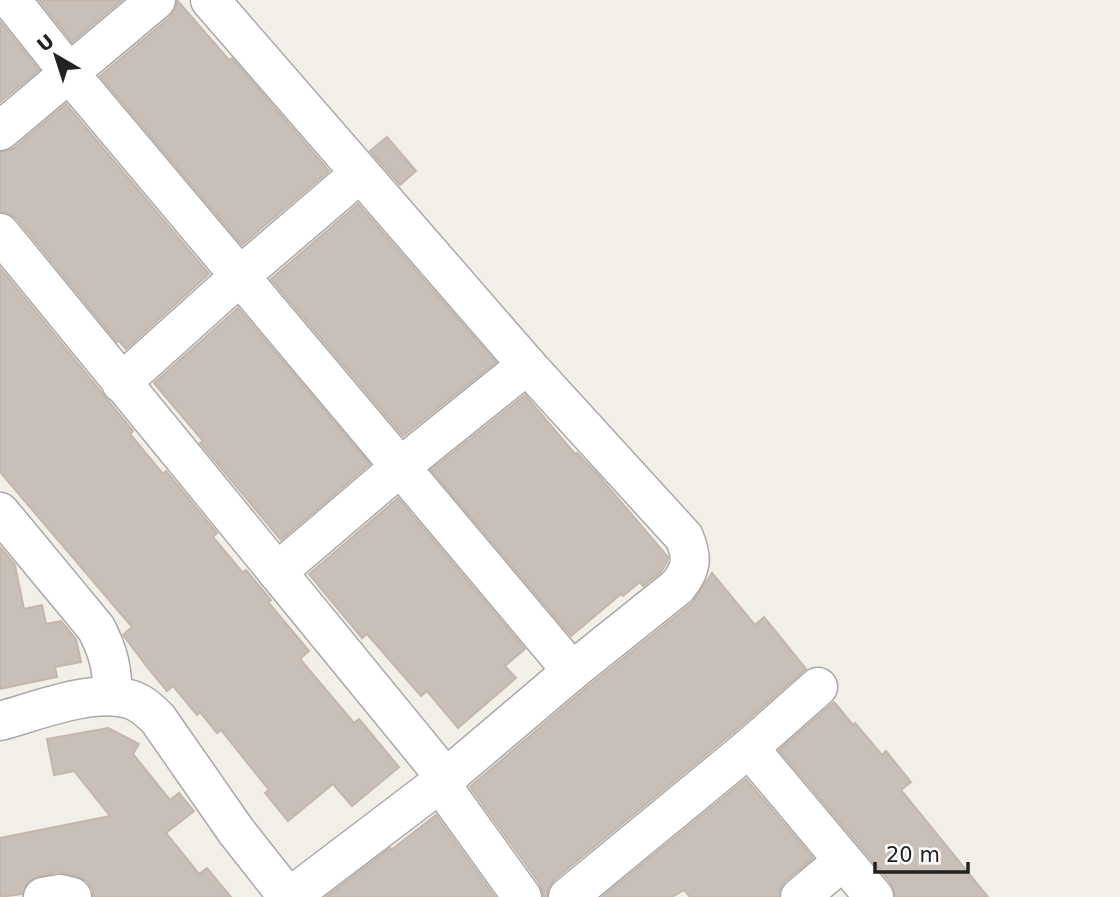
<svg xmlns="http://www.w3.org/2000/svg" width="1120" height="897" font-family="'DejaVu Sans',sans-serif">
  <style>
    .building { fill: #c7bfb8; stroke: #c4b6ab; stroke-width: 2 }
    .lines { fill: none; stroke-linecap: round; stroke-linejoin: round }
    .minor-casing { stroke: #a9a9a9; stroke-width: 41 }
    .minor { stroke: #fff; stroke-width: 38 }
  </style>
  <rect width="100%" height="100%" fill="#f2efe9"/>
  <g class="building">
    <polygon points="39,0 122,0 72,42"/>
    <polygon points="177,0 229,60 232,58 329,171 242,245 100,76 170,17 176,8"/>
    <polygon points="0,21 39,70 0,102"/>
    <polygon points="66,104 209,274 126,349 119,341 117,342 17,219 8,213 0,212 0,152 14,148"/>
    <polygon points="387,137 416,171 400,185 370,151"/>
    <polygon points="358,204 496,362 403,436 271,279"/>
    <polygon points="0,268 133,431 130,434 163,474 166,471 217,533 213,537 243,573 246,570 271,600 268,602 309,651 300,659 354,723 359,719 399,767 352,806 333,784 288,821 265,793 269,790 221,730 217,733 200,712 197,715 173,686 167,691 147,667 123,635 132,627 0,472"/>
    <polygon points="238,308 370,464 281,540 200,443 203,441 154,383"/>
    <polygon points="525,395 575,454 577,453 598,475 668,557 667,562 661,572 643,586 640,582 623,596 621,594 571,636 431,470"/>
    <polygon points="398,498 525,649 505,666 516,678 458,728 427,691 421,696 367,634 362,638 309,574"/>
    <polygon points="0,547 15,565 24,609 42,605 46,624 61,621 76,639 81,662 55,667 57,677 0,689"/>
    <polygon points="712,573 755,625 764,617 806,669 735,731 554,880 548,889 547,897 543,897 540,884 470,787 586,688 691,604"/>
    <polygon points="834,702 853,725 855,723 882,755 886,751 911,782 901,790 988,897 895,897 891,883 779,750"/>
    <polygon points="108,728 139,744 133,754 170,800 179,793 194,811 166,833 199,874 207,868 231,897 93,897 93,890 87,881 77,876 57,872 30,880 22,894 0,897 0,838 110,816 74,771 54,775 47,739"/>
    <polygon points="746,779 813,858 785,881 780,889 779,897 690,897 684,890 672,897 602,897"/>
    <polygon points="436,815 495,897 326,897 390,848 391,850"/>
  </g>
  <g class="lines">
    <g class="minor-casing">
      <g id="minor">
        <polyline points="11,0 69,73 572,671"/>
        <path d="M210,0L527,365L684,537C693,558 692,569 677,587L572,671L440,783L290,897"/>
        <polyline points="0,131 156,0"/>
        <polyline points="0,233 445,777"/>
        <polyline points="121,383 240,276 359,174"/>
        <path d="M0,512L96,628C109,653 112,668 113,696"/>
        <polyline points="277,572 400,467 527,365"/>
        <path d="M0,721C37,711 95,687 132,700C143,704 150,711 158,719L236,831L288,897"/>
        <polyline points="749,748 874,897"/>
        <polyline points="440,783 522,897"/>
        <polyline points="43,897 60,894 72,897"/>
        <polyline points="568,897 749,748 818,687"/>
        <polyline points="800,897 843,861"/>
      </g>
    </g>
    <use href="#minor" class="minor"/>
  </g>
  <g transform="translate(56 56) rotate(321)" stroke="#ffffff" stroke-width="5" paint-order="stroke">
  <path d="M0-5L12 26L0 18L-12 26Z" fill="#222222"/>
  <text y="-10" font-size="19" font-weight="bold" text-anchor="middle" fill="#222222">U</text>
  </g>
  <path d="M875 862v10h93v-10" fill="none" stroke="#222222" stroke-width="3.5"/>
  <text x="886" y="862" font-size="21" fill="#222222" stroke="#ffffff" stroke-width="5" paint-order="stroke">20 m</text>
</svg>
